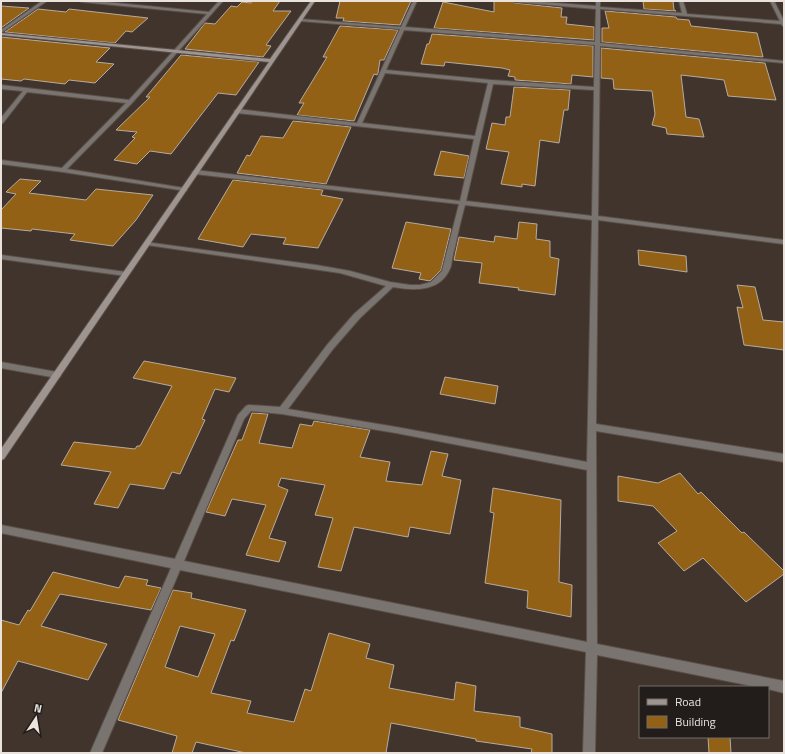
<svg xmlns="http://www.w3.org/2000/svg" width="785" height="754" font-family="'Titillium Web',sans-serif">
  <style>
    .building { fill: #936115; stroke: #b6ab9f; fill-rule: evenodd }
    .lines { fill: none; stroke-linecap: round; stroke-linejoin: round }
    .street-casing { stroke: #5b5049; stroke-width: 2 }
    .secondary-casing { stroke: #5b5049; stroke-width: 2 }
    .street { fill: #7a7470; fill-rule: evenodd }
    .secondary { fill: #9f9590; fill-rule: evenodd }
  </style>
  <rect width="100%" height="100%" fill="#40342d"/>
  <g class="building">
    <polygon points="252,1 280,1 273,11 291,11 266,45 271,46 263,57 185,49 205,23 215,24 231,6 237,7 242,2 251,3"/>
    <polygon points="340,1 411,1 400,25 343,21 344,18 336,18"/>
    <polygon points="494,1 512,1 515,3 562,8 561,17 567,17 566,24 594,27 594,40 434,28 443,2 494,12"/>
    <polygon points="643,1 673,1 674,10 676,11 644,9"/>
    <polygon points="1,6 29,8 1,28"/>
    <polygon points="38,9 66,12 69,9 148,18 132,32 126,31 115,43 5,32"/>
    <polygon points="605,11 676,17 677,19 689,20 691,26 757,33 763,57 602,42 602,28 609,28"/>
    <polygon points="340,26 398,30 384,60 380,60 378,73 377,75 374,74 354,121 297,115 304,103 299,103 327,57 323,57"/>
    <polygon points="432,34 593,46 593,77 572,75 571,84 515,80 515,77 508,76 510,70 502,68 445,62 444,66 421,64 427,44 429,44"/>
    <polygon points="1,37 110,48 96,62 114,64 95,83 69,80 65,84 24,79 21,81 1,79"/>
    <polygon points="601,48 765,63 776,100 728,96 724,80 681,75 686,117 699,119 704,137 667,134 666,128 652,125 655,114 652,91 614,89 613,79 601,78"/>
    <polygon points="181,55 259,62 236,95 218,93 171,154 150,151 137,164 114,160 135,138 132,137 137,132 116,130 150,97 146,97"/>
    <polygon points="514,87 570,90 568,110 564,110 559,143 540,140 535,186 522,184 522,187 501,184 509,152 486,149 492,123 505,125 506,117 510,117"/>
    <polygon points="293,121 351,127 326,184 237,173 247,155 250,156 261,136 283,138"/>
    <polygon points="441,151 469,156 464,178 434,175"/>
    <polygon points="20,179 41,181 29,193 86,200 96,189 153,195 136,220 113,246 70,240 75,234 32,229 31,231 1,228 1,210 16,194 6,192"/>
    <polygon points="233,180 323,190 321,195 343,199 318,248 283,244 286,238 251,234 243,247 198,239"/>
    <polygon points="406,222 451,229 441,270 430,281 419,279 421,273 392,268"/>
    <polygon points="519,222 537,224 536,239 550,241 550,257 559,259 555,295 518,290 519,288 479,283 482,263 454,260 459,237 494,242 495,236 517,239"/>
    <polygon points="638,250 686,256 687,272 639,265"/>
    <polygon points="737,285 755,287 763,320 784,322 784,350 744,345 737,307 743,308"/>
    <polygon points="144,361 236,378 229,392 215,389 202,419 205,420 180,474 172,472 164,489 130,484 118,508 94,504 111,472 61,465 74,442 135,449 137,446 140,446 172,386 133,378"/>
    <polygon points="445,377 498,386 495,404 440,394"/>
    <polygon points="252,413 268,414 259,443 292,448 300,424 312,426 314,421 370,430 360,457 390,462 386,481 422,485 431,451 448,454 442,476 461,480 450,534 410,527 408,537 354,527 341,571 318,567 333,518 315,515 325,485 281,478 278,486 288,490 269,538 286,542 279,562 246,555 266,505 232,499 225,516 206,512 238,440 242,440"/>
    <polygon points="680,473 698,494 701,492 742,533 744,532 784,571 784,574 746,602 703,558 684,571 658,543 677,531 653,506 618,501 618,476 658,483"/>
    <polygon points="493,488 561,500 559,582 572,585 571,617 527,608 528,591 485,583 494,513 490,512"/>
    <polygon points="53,572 119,588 125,576 148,580 146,585 161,588 151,610 60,594 41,626 107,644 88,680 18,661 1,693 1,620 19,625 28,610 30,611"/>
    <path d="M173,590L192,593L191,598L246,610L234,641L231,640L211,693L251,701L247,713L294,722L305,689L311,691L329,633L370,644L366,658L394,665L389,688L454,700L456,682L476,686L474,711L520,717V727L552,734V753H531L532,749L476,741V739L391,723L386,753H246L196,742L192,753H172L177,736L118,720ZM180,626L215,634L198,677L165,667Z"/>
    <polygon points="708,737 730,737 731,753 709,753"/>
  </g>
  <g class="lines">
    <g class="street-casing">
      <g id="street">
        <polygon points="42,1 47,1 1,33 1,30"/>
        <polygon points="80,1 96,1 209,12 219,1 223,1 132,103 67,169 184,188 187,190 186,191 63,172 1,164 1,160 62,168 126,103 27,92 3,123 1,124 1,118 23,91 1,89 1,85 129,100 207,14 82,2"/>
        <path d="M413,1H417L405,27L595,42L596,9L515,2L513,1H530L596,6V1H600V7L682,13L679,1H683L687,14L780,21L770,1H774L784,21V27L781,24L600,9V43L784,61V63L600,46L598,216L784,240V244L598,220L596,424L784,454V462L596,431L597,644L784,681V693L768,689V687H757L597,655L595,753H583L586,652L180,570L102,753H90L171,568L1,533V525L175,559L238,415L246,406L249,405L280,407L327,345L354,314L386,286L340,273L147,245L144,243L145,242L316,265L350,271L390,282L410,285H420L431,282L442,271L459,204L195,174L192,172L195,170L460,201L474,139L237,113L234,111L237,109L357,123L400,29L300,21L298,20L300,19L401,27ZM404,30L595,45L594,87L491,80L386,70ZM385,73L488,83L475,136L362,123ZM493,84L594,90L592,216L466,201ZM465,205L592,220L587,462L396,427L288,409L333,349L360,318L393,287C415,291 442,292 451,266C452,260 453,253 455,247C458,233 461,219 465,205ZM251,411L282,414L396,433L587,470V642L184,561L244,419Z"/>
        <polygon points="1,255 126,272 129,274 126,276 1,259"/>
        <polygon points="1,362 57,372 60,373 61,375 60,377 57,378 1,368"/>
      </g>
    </g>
    <g class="secondary-casing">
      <polygon id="secondary" points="311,1 315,1 4,459 1,460 1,449 269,62 1,35 1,33 270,59"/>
    </g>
    <use href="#street" class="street"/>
    <use href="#secondary" class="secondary"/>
  </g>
  <rect width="785" height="754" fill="none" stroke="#e9e2dd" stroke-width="4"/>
  <rect x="639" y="686" width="130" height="52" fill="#221d1a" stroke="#726c68"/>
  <rect x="647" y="699" width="20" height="6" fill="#9f9590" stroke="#726c68"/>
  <text x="675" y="706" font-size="12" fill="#e9e2dd">Road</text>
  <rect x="647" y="716" width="20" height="12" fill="#936115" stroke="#726c68"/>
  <text x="675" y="726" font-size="12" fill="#e9e2dd">Building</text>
  <g transform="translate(36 718) rotate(12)" stroke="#221d1a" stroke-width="3" paint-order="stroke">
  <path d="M0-3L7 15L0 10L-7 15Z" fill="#e9e2dd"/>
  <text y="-6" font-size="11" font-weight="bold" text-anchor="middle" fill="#e9e2dd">N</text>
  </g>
</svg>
